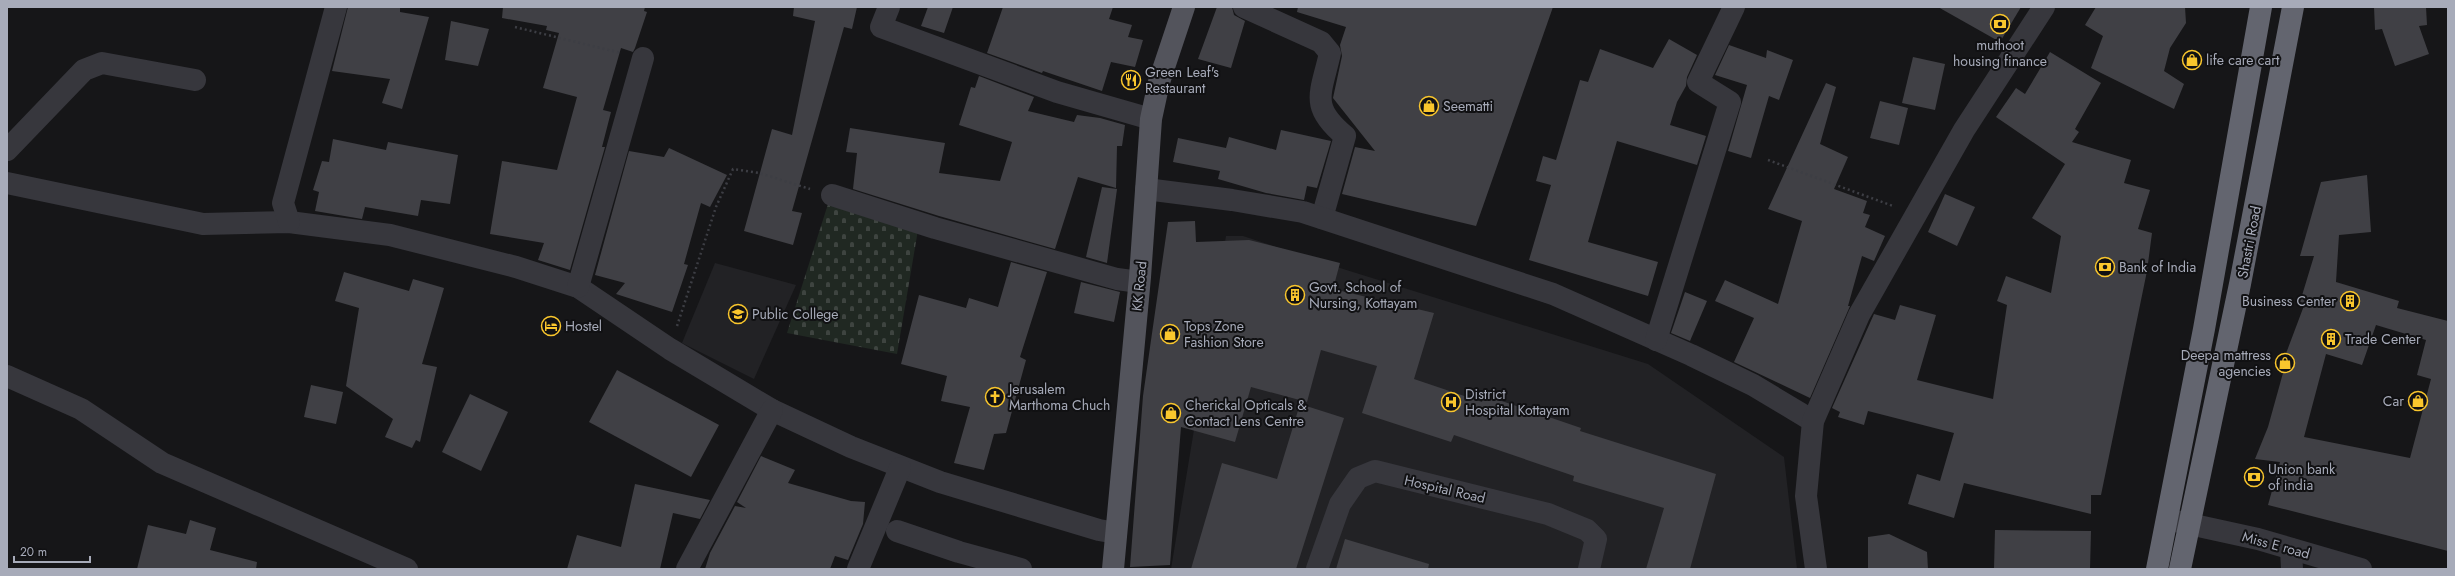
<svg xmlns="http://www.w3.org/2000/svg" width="2455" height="576" font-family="Jost,sans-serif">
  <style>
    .built { fill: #222225 }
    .cemetery { fill: url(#cemetery-stones) }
    .building { fill: #404045; fill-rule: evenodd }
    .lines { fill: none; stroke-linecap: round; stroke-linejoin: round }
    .path { stroke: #3d3e44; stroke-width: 2.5; stroke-dasharray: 2 3; stroke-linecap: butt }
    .minor { stroke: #37373d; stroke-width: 22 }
    .major { stroke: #53545c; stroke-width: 22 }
    .highway { stroke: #63656f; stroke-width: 22 }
    .labels { text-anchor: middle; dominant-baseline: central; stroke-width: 4; stroke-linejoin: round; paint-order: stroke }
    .poi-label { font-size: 14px; fill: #a7abb9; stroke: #111113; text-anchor: start }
    .street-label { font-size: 14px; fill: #a7abb9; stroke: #111113 }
  </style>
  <defs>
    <pattern id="cemetery-stones" width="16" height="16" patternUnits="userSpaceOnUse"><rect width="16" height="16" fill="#202822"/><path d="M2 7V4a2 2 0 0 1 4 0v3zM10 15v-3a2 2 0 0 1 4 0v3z" fill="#3e4440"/></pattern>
  </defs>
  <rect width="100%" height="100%" fill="#161618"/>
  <g class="built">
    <polygon points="1226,236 1243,236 1340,268 1648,364 1784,457 1797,569 1171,569"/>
    <polygon points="715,263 796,285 754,379 682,343"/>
  </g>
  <polygon class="cemetery" points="828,204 918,230 897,354 787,333"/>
  <g class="building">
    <polygon points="348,7 400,7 400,12 429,17 402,109 382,103 390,79 332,71"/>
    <polygon points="503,7 645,7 644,11 647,12 635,48 633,52 621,48 603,110 611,112 602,147 605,147 570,270 538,260 544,243 490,234 502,161 557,170 577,97 543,88 559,33 546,30 547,26 502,18"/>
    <polygon points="794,7 857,7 852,29 844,27 792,211 802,213 793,245 744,231 772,129 792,135 815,21 793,16"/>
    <polygon points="928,7 953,7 944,33 921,26"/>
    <polygon points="1003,7 1113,7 1109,19 1132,25 1128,37 1143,40 1135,67 1111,62 1102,91 1043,71 1042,73 987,53"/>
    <polygon points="1217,7 1232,7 1234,15 1245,21 1231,68 1198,59"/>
    <polygon points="1298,7 1553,7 1476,226 1342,194 1355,147 1375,151 1333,98 1342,56 1340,45 1346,27 1297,12"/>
    <polygon points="1938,7 2021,7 2000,42"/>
    <polygon points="2096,7 2185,7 2186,23 2170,48 2164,71 2184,84 2174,109 2091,68 2103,36 2085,25"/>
    <polygon points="2374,7 2426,7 2427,25 2419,26 2429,54 2395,66 2382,29 2375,30"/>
    <polygon points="451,21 489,29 478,66 445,60"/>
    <polygon points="1669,39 1697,55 1687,77 1686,86 1677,102 1670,125 1706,136 1697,165 1617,141 1588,242 1658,262 1648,296 1529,260 1551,185 1536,181 1543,156 1556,160 1580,80 1588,82 1600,49 1653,68"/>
    <polygon points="1729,45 1766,58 1767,50 1793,60 1779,100 1769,96 1751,158 1728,151 1747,85 1715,75"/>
    <polygon points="2050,52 2101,83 2075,129 2079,132 2072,142 2131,160 2124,183 2150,190 2138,229 2152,233 2147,271 2101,495 2091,495 2091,514 1964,483 1954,518 1908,504 1917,474 1940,481 1954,433 1868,411 1864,425 1838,417 1840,412 1832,408 1874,314 1895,320 1900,305 1936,315 1917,380 1993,399 2007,305 1997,301 2006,276 2051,293 2061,236 2032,218 2065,164 1996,117 2016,88 2025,94"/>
    <polygon points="1913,57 1945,64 1935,110 1902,103"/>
    <polygon points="979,76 1034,97 1028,111 1074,122 1077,115 1100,118 1125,125 1122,146 1117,146 1116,188 1078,177 1055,249 939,216 853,189 857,153 846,152 850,128 945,143 939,173 1000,181 1012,142 959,125 971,87 975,88"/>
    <polygon points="1826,83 1836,87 1820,144 1848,157 1834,189 1867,201 1863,213 1870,215 1865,227 1885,236 1874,261 1862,256 1848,306 1850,306 1810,398 1734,362 1754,318 1715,301 1725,280 1778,304 1802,221 1768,209"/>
    <polygon points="1880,101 1908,108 1899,145 1870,138"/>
    <polygon points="1281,130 1331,141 1317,188 1307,186 1304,200 1266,193 1218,179 1220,171 1173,162 1178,138 1226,148 1229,137 1276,150"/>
    <polygon points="333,139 386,150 388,142 458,155 450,204 421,200 418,216 365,207 362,219 315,211 319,192 313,190 322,161 329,162"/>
    <polygon points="669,148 727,175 710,207 701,203 684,264 688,265 672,312 616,294 625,283 595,275 629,151 664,157"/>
    <path d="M2367,175L2371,232L2339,235L2336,282L2399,301L2397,308L2448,321V551L2268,505L2280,462L2255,459L2268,427L2283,373L2279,372L2305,303L2300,302L2314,256H2300L2321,182ZM2376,325L2426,340L2417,375L2431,379L2410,458L2304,437L2326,354L2362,365Z"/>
    <polygon points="1102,187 1117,189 1107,263 1086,257"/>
    <polygon points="1945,194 1975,207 1957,246 1928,232"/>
    <polygon points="1195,221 1196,242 1249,240 1340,263 1333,289 1434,313 1414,379 1482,402 1484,395 1581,428 1580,431 1716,474 1690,569 1646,569 1664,508 1573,481 1574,476 1454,435 1451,442 1362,413 1377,366 1321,350 1307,402 1251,387 1235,442 1181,427 1170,565 1130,567 1143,396 1168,222"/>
    <polygon points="1011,262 1047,272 1020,357 1026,360 1006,433 994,434 984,470 954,463 970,407 941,401 947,376 901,364 919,295 966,308 969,298 998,307"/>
    <polygon points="344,272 409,291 413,279 444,288 422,364 437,367 420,442 416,440 412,448 385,437 393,419 346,386 359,308 335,301"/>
    <polygon points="1081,282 1120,292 1114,322 1074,313"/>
    <polygon points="1685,292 1707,301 1690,341 1671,333"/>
    <polygon points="617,370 719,425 691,477 589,422"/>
    <polygon points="311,385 343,392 336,424 304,417"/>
    <polygon points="470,394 508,412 481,471 442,452"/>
    <polygon points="1300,404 1344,418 1296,569 1191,569 1222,463 1277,479"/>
    <polygon points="761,456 795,470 788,483 851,501 865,502 863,524 848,560 835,556 830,569 705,569 710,553 735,506 746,508 737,502"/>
    <polygon points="635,484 710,500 700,519 673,513 660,569 567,569 577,535 621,547"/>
    <polygon points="190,520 216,528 210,550 257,562 256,569 137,569 148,525 186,534"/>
    <polygon points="1995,530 2091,531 2090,569 1994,569"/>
    <polygon points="1889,534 1927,552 1928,569 1868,569 1868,537"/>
    <polygon points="1345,539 1429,564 1428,569 1336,569"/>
  </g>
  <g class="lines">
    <g class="path">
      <polyline points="515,27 621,53"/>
      <polyline points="1768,160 1893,206"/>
      <polyline points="677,326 716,207 733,169 759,173 810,189"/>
    </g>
    <g class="minor">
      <polyline points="889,7 881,27 1057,92 1151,119"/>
      <path d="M1244,7L1321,42L1330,53C1321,94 1309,106 1345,136L1322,218"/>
      <polyline points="7,150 84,70 102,63 195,80"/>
      <polyline points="7,183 203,224 289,222 390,235 516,267 578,287 670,349 772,410 851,447 940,482 1099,530 1116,533"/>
      <polyline points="1146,189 1232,200 1303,212 1553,294 1691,355 1753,385 1813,421"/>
      <polyline points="832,195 935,228 1117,279 1139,282"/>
      <polyline points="289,222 283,203 336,7"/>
      <polyline points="578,287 643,58"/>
      <polyline points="1656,340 1730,102 1698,82 1734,7"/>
      <polyline points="7,376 81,409 162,463 407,569"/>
      <polyline points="2171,520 2258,539 2361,569"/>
      <polyline points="897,531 959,552 1021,569"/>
      <polyline points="2291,549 2292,569"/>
      <polyline points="687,569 772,410"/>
      <polyline points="858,569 900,468"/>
      <polyline points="1317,569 1340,504 1358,478 1375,471 1548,514 1587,530 1596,539 1589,569"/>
      <polyline points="1816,569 1806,496 1813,421 1859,315 1964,130 2044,7"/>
    </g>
    <polyline class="major" points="1113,569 1140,277 1151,119 1159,82 1184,7"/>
    <g class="highway">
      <polyline points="2157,569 2204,329 2261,7"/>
      <polyline points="2180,569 2240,284 2293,7"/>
    </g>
  </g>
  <defs>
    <g id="bank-ring" transform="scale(1)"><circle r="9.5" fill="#111113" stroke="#f9c62d" stroke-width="1.5"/><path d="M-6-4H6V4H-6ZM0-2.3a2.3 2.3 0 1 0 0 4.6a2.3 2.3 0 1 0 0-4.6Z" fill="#f9c62d"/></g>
    <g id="shop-ring" transform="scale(1)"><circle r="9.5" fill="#111113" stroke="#f9c62d" stroke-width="1.5"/><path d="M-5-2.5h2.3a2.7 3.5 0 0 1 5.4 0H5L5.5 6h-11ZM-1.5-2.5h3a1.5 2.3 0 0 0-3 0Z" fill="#f9c62d"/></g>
    <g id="restaurant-ring" transform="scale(1)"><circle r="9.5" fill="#111113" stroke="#f9c62d" stroke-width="1.5"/><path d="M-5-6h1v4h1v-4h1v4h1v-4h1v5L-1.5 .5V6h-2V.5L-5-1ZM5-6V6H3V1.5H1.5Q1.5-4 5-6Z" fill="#f9c62d"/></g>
    <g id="building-ring" transform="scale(1)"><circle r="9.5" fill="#111113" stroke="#f9c62d" stroke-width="1.5"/><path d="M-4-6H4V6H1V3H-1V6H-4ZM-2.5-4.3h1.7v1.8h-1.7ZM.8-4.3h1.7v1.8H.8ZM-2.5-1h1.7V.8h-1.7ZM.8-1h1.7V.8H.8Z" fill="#f9c62d"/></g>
    <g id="university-ring" transform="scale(1)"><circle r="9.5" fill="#111113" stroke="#f9c62d" stroke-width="1.5"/><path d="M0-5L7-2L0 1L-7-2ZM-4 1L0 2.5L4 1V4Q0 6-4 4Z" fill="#f9c62d"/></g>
    <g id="hotel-ring" transform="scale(1)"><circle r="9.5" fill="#111113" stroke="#f9c62d" stroke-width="1.5"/><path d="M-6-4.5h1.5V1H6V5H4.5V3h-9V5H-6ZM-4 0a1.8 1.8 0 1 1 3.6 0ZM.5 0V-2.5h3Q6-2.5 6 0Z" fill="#f9c62d"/></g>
    <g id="church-ring" transform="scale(1)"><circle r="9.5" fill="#111113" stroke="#f9c62d" stroke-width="1.5"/><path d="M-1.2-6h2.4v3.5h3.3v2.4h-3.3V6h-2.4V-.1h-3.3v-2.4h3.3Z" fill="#f9c62d"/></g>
    <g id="hospital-ring" transform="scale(1)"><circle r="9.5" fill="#111113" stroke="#f9c62d" stroke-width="1.5"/><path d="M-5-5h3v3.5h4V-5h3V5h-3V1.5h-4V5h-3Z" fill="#f9c62d"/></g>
  </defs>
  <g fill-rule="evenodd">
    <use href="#bank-ring" x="2000" y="24"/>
    <use href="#shop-ring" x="2192" y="60"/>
    <use href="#restaurant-ring" x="1131" y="80"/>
    <use href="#shop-ring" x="1429" y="106"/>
    <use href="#bank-ring" x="2105" y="267"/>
    <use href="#building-ring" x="1295" y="295"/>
    <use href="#building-ring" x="2350" y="301"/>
    <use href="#university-ring" x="738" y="314"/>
    <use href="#hotel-ring" x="551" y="326"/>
    <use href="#shop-ring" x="1170" y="334"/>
    <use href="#building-ring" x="2331" y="339"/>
    <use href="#shop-ring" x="2285" y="363"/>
    <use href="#church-ring" x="995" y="397"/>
    <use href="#shop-ring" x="2418" y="401"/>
    <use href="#hospital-ring" x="1451" y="402"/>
    <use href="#shop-ring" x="1171" y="413"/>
    <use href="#bank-ring" x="2254" y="477"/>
  </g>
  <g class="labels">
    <g class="poi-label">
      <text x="2000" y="45" text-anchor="middle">muthoot<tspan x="2000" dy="16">housing finance</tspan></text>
      <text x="2206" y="60">life care cart</text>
      <text x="1145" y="72">Green Leaf's<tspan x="1145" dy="16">Restaurant</tspan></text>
      <text x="1443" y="106">Seematti</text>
      <text x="2119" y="267">Bank of India</text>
      <text x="1309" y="287">Govt. School of<tspan x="1309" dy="16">Nursing, Kottayam</tspan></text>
      <text x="2336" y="301" text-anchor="end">Business Center</text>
      <text x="752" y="314">Public College</text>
      <text x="565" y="326">Hostel</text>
      <text x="1184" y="326">Tops Zone<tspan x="1184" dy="16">Fashion Store</tspan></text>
      <text x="2345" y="339">Trade Center</text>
      <text x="2271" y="355" text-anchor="end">Deepa mattress<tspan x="2271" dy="16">agencies</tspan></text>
      <text x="1009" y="389">Jerusalem<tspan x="1009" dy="16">Marthoma Chuch</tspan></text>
      <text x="1465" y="394">District<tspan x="1465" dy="16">Hospital Kottayam</tspan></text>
      <text x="2404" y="401" text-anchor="end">Car</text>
      <text x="1185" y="405">Cherickal Opticals &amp;<tspan x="1185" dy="16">Contact Lens Centre</tspan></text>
      <text x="2268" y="469">Union bank<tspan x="2268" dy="16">of india</tspan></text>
    </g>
    <g class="street-label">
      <text transform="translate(2249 242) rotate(-79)">Shastri Road</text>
      <text transform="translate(1139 286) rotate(-84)">KK Road</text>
      <text transform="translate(1445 489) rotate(13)">Hospital Road</text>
      <text transform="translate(2276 545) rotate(15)">Miss E road</text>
    </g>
  </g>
  <rect width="2455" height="576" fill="none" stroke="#a7abb9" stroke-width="16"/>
  <path d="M14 556v6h76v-6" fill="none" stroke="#a7abb9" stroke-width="2"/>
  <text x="20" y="556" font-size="12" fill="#a7abb9" stroke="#111113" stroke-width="3" paint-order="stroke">20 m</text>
</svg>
